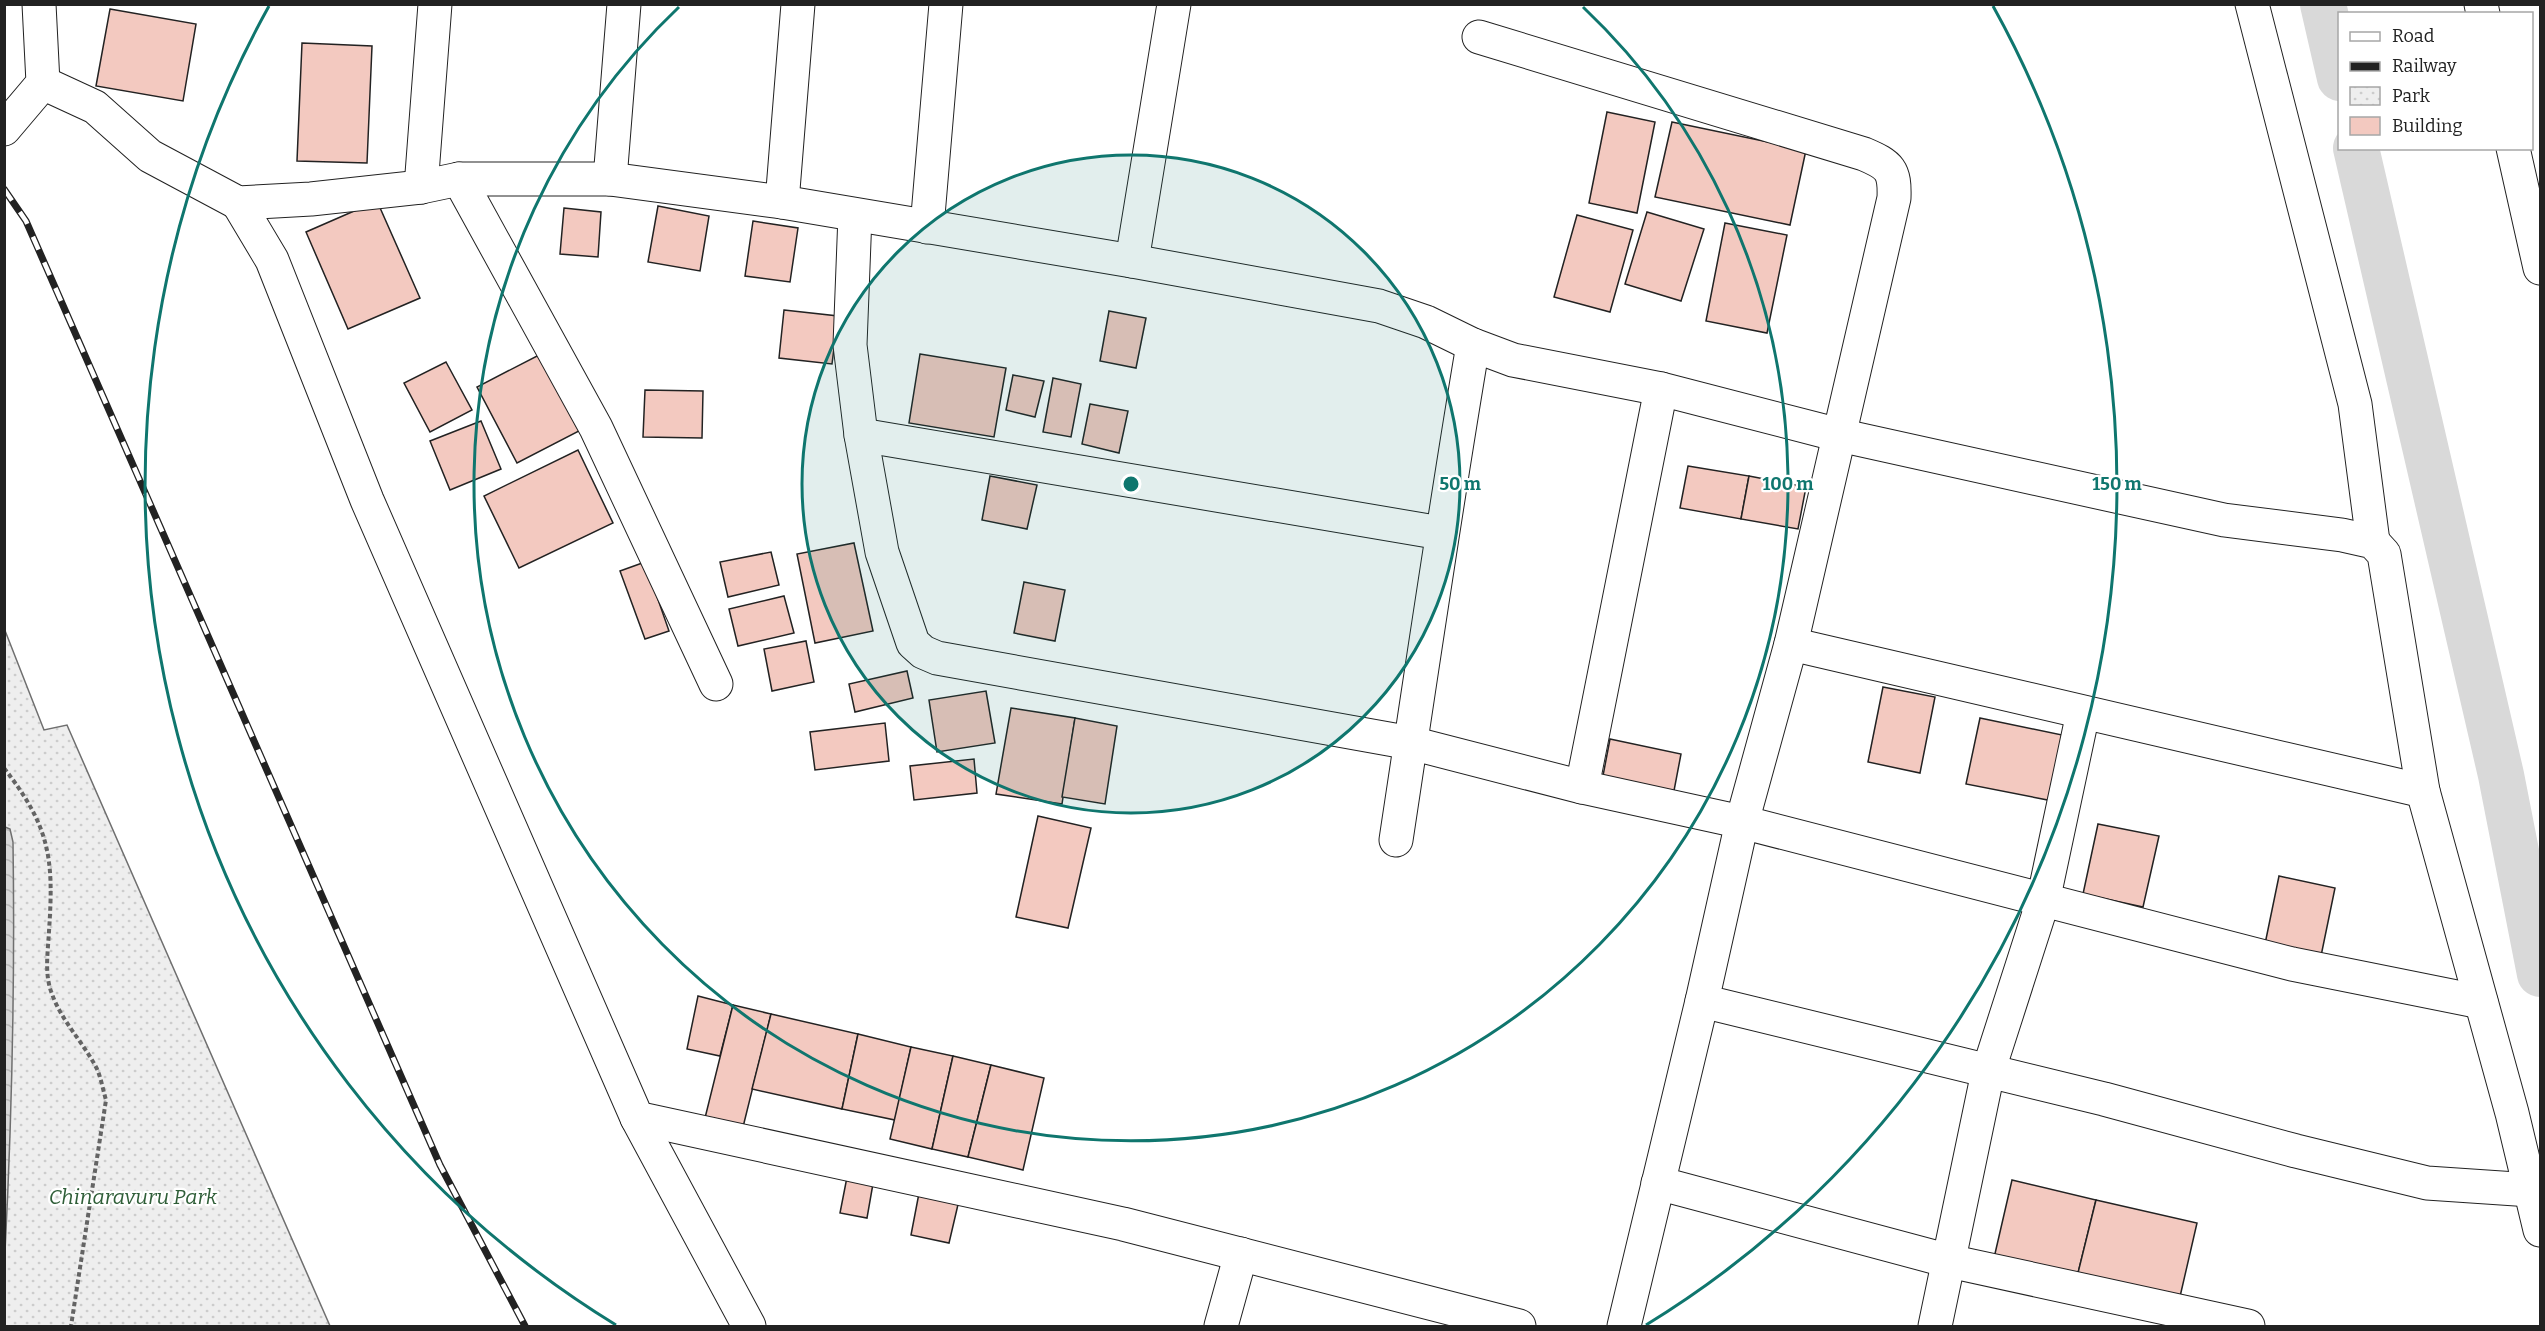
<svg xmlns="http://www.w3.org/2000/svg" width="2545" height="1331" font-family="Bitter,serif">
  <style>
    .park { fill: url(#park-dots); stroke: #6f6f6f; stroke-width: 1.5 }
    .water { fill: url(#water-waves); stroke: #6f6f6f; stroke-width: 1.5 }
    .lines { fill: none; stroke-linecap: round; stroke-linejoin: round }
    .canal { stroke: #d9d9d9; stroke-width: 46 }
    .building { fill: #f3c9c0; stroke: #222; stroke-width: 1.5 }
    .street-casing { stroke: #222; stroke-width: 35 }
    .secondary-casing { stroke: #222; stroke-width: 35 }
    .primary-casing { stroke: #222; stroke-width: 35 }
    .path { stroke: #646464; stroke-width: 4; stroke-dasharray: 4.5 3; stroke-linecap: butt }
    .street { stroke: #fff; stroke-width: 33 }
    .secondary { stroke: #fff; stroke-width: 33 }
    .primary { stroke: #fff; stroke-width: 33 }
    .rail-casing { stroke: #222; stroke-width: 7 }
    .rail { stroke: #fff; stroke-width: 4.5; stroke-dasharray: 14; stroke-linecap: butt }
    .ring { fill: none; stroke: #0f766e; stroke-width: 3 }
    .labels { text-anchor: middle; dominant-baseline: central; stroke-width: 4.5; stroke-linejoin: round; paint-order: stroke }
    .park-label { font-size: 21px; font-style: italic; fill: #2f5e38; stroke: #fff }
    .centre { fill: #0f766e; stroke: #fff; stroke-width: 3 }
    .ring-label { font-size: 18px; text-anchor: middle; font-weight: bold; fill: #0f766e; stroke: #fff; stroke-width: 4.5; stroke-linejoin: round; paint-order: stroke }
  </style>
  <defs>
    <pattern id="park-dots" width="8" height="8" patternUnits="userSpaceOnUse" patternTransform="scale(1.5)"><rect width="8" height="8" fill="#eee"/><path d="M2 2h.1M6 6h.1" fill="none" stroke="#ccc" stroke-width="1.8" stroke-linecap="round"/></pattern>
    <pattern id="water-waves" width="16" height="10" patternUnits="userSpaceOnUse" patternTransform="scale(1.5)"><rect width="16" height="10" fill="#d9d9d9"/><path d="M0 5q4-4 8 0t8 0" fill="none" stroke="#bababa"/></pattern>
  </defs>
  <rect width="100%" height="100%" fill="#fff"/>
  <polygon class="park" points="4,628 44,730 67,725 330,1326 5,1326"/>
  <path class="water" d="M5,827L10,829L13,842C15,979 12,1115 5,1252Z"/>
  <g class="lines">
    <g class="canal">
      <polyline points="2323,4 2340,78"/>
      <polyline points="2356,148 2501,775 2540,974"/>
    </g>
  </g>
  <g class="building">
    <polygon points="110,9 196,24 183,101 96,86"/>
    <polygon points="302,43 372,46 367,163 297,161"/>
    <polygon points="1607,112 1655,122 1637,213 1589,203"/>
    <polygon points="1672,122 1806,150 1790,225 1655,197"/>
    <polygon points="377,201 420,298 348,329 306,232"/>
    <polygon points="658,206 709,216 700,271 648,262"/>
    <polygon points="564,208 601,212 598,257 560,254"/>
    <polygon points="1647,212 1704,229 1681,301 1625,284"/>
    <polygon points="1577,215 1633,230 1610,312 1554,297"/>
    <polygon points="753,221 798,228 790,282 745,276"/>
    <polygon points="1725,223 1787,235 1767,333 1706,321"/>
    <polygon points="784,310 838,316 832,364 779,358"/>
    <polygon points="1109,311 1146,318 1136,368 1100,361"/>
    <polygon points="920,354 1006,368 994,437 909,423"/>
    <polygon points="539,355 579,431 517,463 477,387"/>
    <polygon points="446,362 472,410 430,432 404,383"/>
    <polygon points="1013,375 1044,381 1035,417 1006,410"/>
    <polygon points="1053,378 1081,384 1071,437 1043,432"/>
    <polygon points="645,390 703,391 702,438 643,437"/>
    <polygon points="1090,404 1128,411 1119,453 1082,444"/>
    <polygon points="481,421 501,469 450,490 430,441"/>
    <polygon points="578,450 613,523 519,568 484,496"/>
    <polygon points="1688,466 1749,476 1741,519 1680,508"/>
    <polygon points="990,476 1037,485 1027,529 982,520"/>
    <polygon points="1749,476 1806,487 1798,529 1741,519"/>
    <polygon points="854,543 873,631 815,643 797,554"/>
    <polygon points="771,552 779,585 728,597 720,562"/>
    <polygon points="645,562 669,631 645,639 620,571"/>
    <polygon points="1024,582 1065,590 1055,641 1014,633"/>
    <polygon points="784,596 794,633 738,646 729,609"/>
    <polygon points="806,641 814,682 772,691 764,649"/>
    <polygon points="907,671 913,698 855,712 849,684"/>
    <polygon points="1883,687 1935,697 1920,773 1868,762"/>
    <polygon points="986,691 995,743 937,752 929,700"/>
    <polygon points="1011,708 1075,718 1062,804 996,794"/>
    <polygon points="1075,718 1117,726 1105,804 1062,797"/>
    <polygon points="1980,718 2067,736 2053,801 1966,784"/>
    <polygon points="885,723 889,761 815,770 810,732"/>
    <polygon points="1610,739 1681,754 1673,796 1602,781"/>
    <polygon points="974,759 977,793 914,800 910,766"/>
    <polygon points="1038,816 1091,828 1068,928 1016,917"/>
    <polygon points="2098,824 2159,836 2143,907 2083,894"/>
    <polygon points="2279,876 2335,888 2321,956 2265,944"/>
    <polygon points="698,996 733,1005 720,1056 687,1049"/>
    <polygon points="733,1005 771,1014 743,1127 705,1118"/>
    <polygon points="771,1014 858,1034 842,1109 752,1089"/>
    <polygon points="858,1034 911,1047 895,1120 842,1109"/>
    <polygon points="911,1047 953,1056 932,1149 890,1139"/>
    <polygon points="953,1056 991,1065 968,1157 932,1149"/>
    <polygon points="991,1065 1044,1078 1023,1170 968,1157"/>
    <polygon points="848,1172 874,1178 867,1218 840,1213"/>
    <polygon points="2012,1180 2096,1200 2077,1277 1994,1258"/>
    <polygon points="920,1188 960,1196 949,1243 911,1235"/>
    <polygon points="2096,1200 2197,1223 2179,1301 2077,1277"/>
  </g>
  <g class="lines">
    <g class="street-casing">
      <g id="street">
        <polyline points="2252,4 2355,404 2373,542"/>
        <path d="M1479,37L1864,154C1890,165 1895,170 1894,198L1791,644L1742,822L1702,1001L2104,1099L2296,1151L2427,1183L2531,1190"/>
        <polyline points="43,83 95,107 150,156 238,203 311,199 421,187 459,179 610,179 782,202 1132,261 1379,306 1426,322 1473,345 1513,360 1661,389 1839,435 2224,520 2342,535 2373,542 2384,554 2423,791 2512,1113 2540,1230"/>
        <polyline points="459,179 596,428 716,684"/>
        <polyline points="610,179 624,4"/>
        <polyline points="421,187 435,4"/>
        <polyline points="782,202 798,4"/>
        <polyline points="238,203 272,260 367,500 637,1118 1123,1224 1519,1326"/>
        <polyline points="855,215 850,345 861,435 882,552 913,643 923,652 937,658 1411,743 1582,787 1742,822 2292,964 2481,1002"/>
        <polyline points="927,227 946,4"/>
        <polyline points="1132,261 1174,4"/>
        <polyline points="861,435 1441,533"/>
        <polyline points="1791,644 2423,791"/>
        <polyline points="1582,787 1661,389"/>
        <path d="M1396,840C1421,675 1445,510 1473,345"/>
        <polyline points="637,1118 749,1326"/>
        <polyline points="1658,1183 1949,1261 2248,1326"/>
        <polyline points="1221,1326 1241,1254"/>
        <polyline points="1624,1326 1702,1001"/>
        <polyline points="1935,1326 1988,1072 2043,901 2083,713"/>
      </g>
    </g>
    <g class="secondary-casing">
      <polyline id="secondary" points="4,129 43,83 39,4"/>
    </g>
    <g class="primary-casing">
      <g id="primary">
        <polyline points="2481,4 2483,14"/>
        <polyline points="2513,148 2540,268"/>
      </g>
    </g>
    <path class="path" d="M4,768C50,827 54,858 49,931C48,952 44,974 52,994C62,1022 84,1043 97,1069C101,1078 103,1090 106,1100L71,1326"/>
    <use href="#street" class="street"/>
    <use href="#secondary" class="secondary"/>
    <use href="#primary" class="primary"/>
    <g class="rail-casing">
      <polyline id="rail" points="4,189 26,221 440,1165 525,1326"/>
    </g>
    <use href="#rail" class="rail"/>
  </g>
  <circle cx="1131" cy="484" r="329" fill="#0f766e" fill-opacity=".12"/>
  <g class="ring">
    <circle cx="1131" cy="484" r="329"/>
    <path d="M1583 7A657 657 0 1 1 679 7"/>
    <path d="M616 1325A986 986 0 0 1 269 6M1993 6A986 986 0 0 1 1646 1325"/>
  </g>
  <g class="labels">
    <g class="park-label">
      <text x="133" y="1197">Chinaravuru Park</text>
    </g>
  </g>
  <circle cx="1131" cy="484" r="9" class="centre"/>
  <g class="ring-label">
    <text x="1460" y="490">50 m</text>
    <text x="1788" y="490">100 m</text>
    <text x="2117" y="490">150 m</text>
  </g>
  <rect width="2545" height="1331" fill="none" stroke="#222222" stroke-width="12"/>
  <rect x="2338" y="12" width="195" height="138" fill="#ffffff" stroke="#a7a7a7" stroke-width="1.5"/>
  <rect x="2350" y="32" width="30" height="9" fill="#ffffff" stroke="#a7a7a7" stroke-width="1.5"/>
  <text x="2392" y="42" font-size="18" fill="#222222">Road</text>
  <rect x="2350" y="62" width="30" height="9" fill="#222222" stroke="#a7a7a7" stroke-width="1.5"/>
  <text x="2392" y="72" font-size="18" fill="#222222">Railway</text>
  <rect x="2350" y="87" width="30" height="18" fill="url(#park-dots)" stroke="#a7a7a7" stroke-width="1.5"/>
  <text x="2392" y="102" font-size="18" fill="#222222">Park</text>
  <rect x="2350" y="117" width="30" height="18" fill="#f3c9c0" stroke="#a7a7a7" stroke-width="1.5"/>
  <text x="2392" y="132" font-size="18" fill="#222222">Building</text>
</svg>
